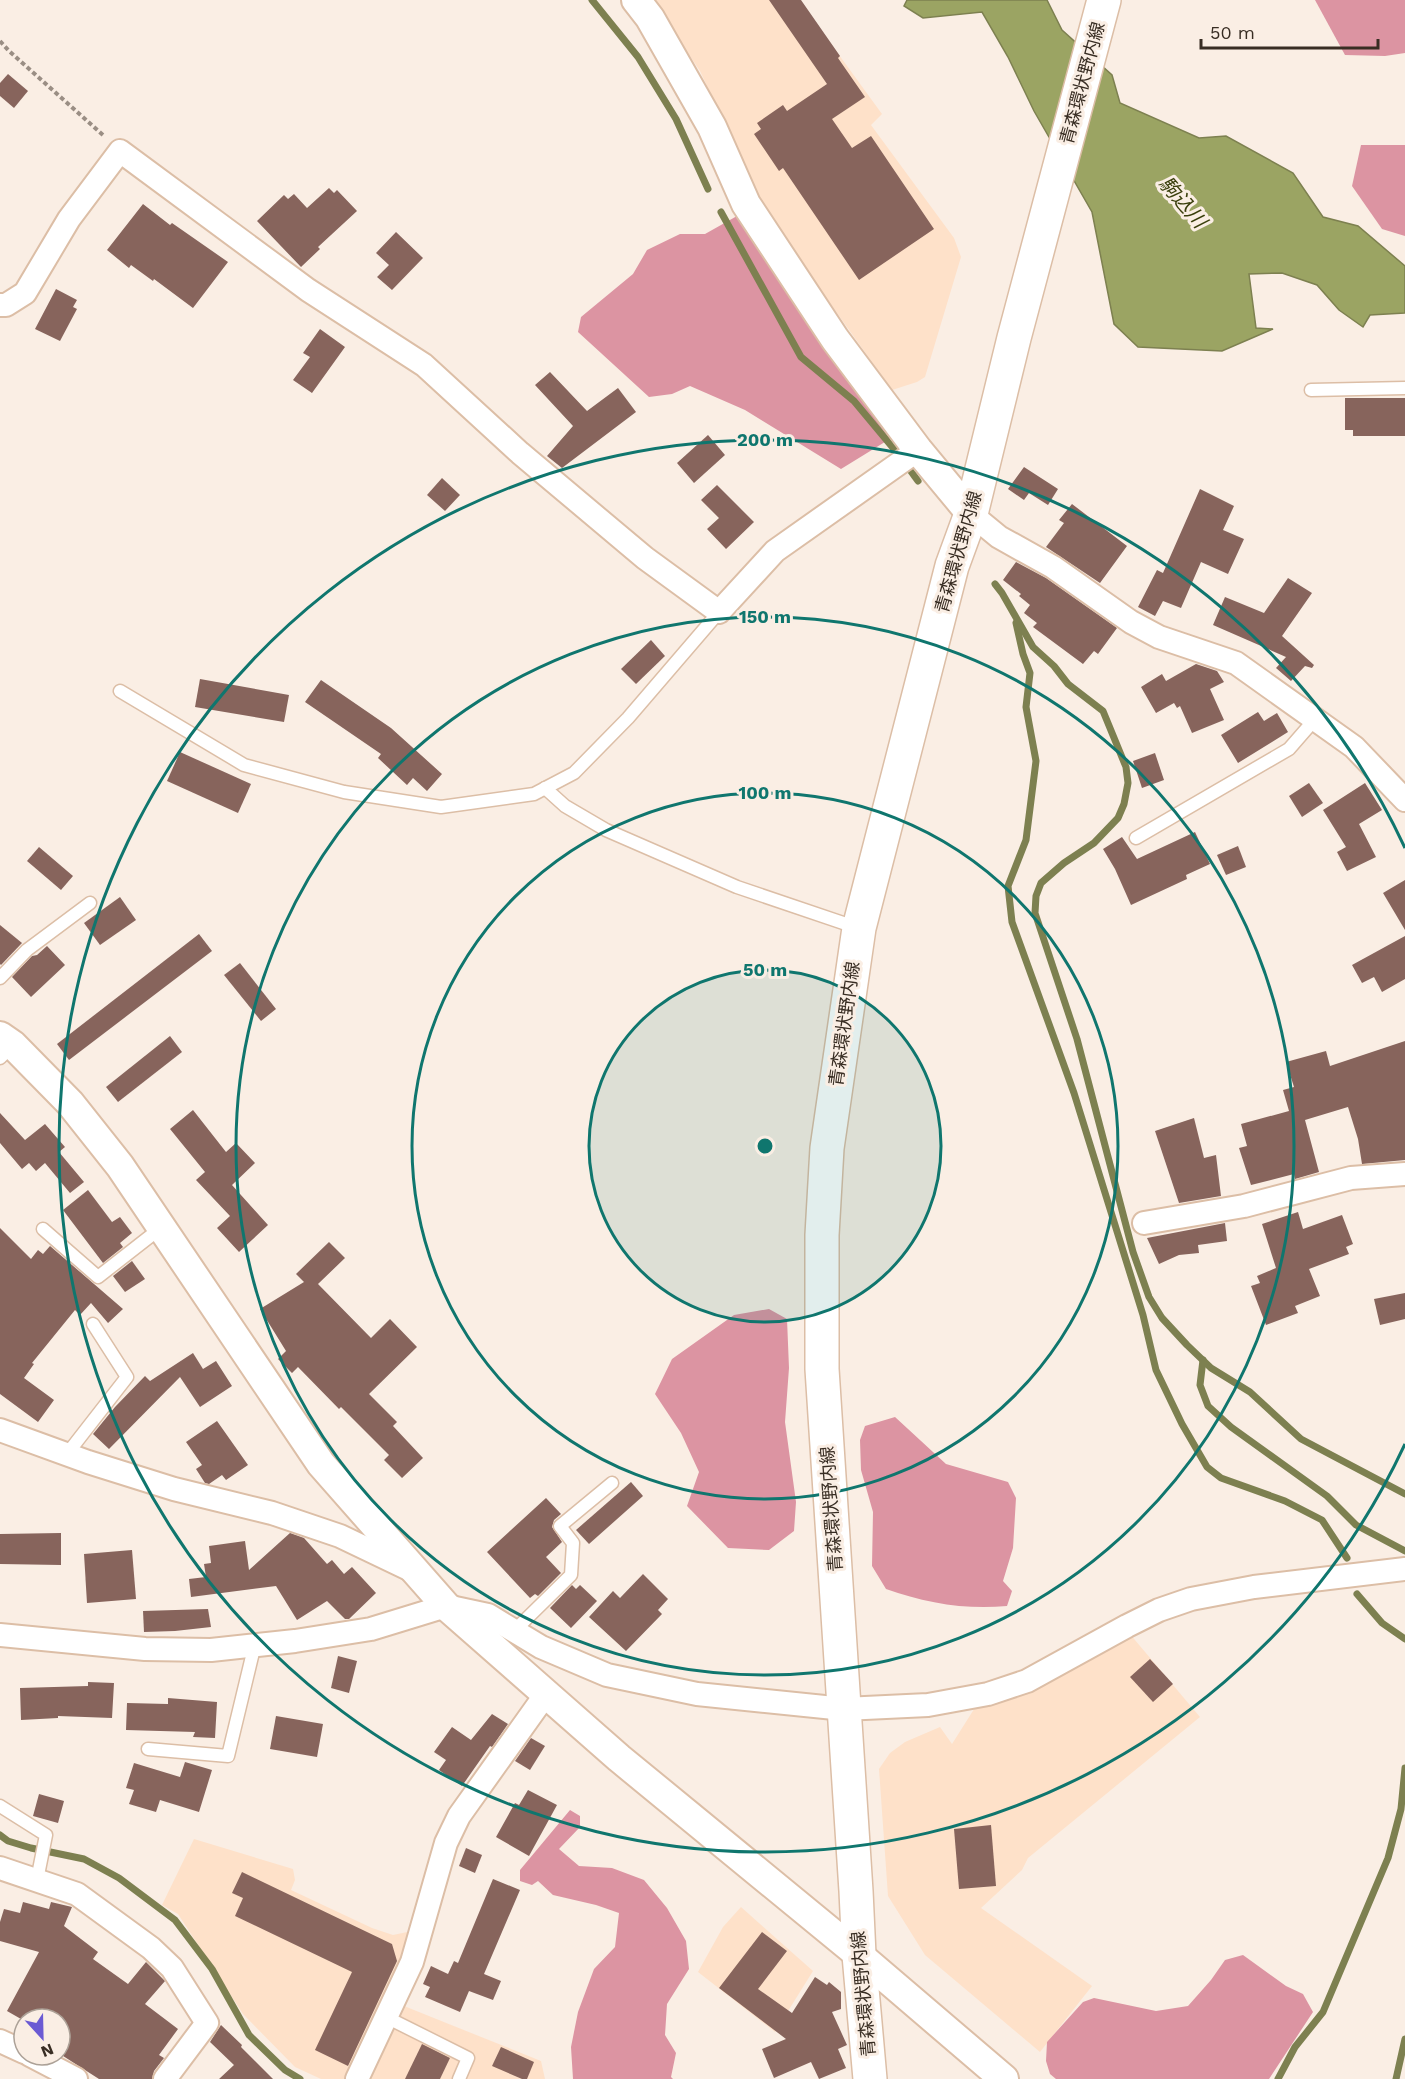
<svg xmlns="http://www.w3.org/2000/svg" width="1405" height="2079" font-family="'Work Sans','Noto Sans JP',sans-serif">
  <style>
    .built { fill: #fee1c9 }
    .forest { fill: #dc94a2 }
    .water { fill: #9ba463; stroke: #7d8050; stroke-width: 1.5 }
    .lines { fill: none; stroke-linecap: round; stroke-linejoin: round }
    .stream { stroke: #7d8050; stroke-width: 7 }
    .building { fill: #87645c }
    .service-casing { stroke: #dcbea6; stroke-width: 15 }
    .minor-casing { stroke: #dcbea6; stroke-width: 26 }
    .tertiary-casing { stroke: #dcbea6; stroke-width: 32 }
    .primary-casing { stroke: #dcbea6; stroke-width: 36 }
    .path { stroke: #9a8e84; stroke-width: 4; stroke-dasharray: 4.5 3; stroke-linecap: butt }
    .service { stroke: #fff; stroke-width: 12 }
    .minor { stroke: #fff; stroke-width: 22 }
    .tertiary { stroke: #fff; stroke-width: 28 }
    .primary { stroke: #fff; stroke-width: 33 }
    .ring { fill: none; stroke: #0f766e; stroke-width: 3 }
    .labels { text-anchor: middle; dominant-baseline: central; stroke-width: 6; stroke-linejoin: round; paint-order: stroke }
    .street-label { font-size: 18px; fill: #382d23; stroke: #faeee4 }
    .water-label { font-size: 20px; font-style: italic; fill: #3a3f0c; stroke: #faeee4 }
    .centre { fill: #0f766e; stroke: #faeee4; stroke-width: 3 }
    .ring-label { font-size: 18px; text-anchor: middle; font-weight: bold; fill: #0f766e; stroke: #faeee4; stroke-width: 6; stroke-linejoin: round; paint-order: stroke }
  </style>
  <rect width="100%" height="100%" fill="#faeee4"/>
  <g class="built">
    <polygon points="652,0 799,0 882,114 871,125 954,238 961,257 925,377 917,382 892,390 779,232 759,197 700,71"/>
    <polygon points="1129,1633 1200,1717 1028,1858 1022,1870 981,1908 1092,1986 1040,2052 925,1955 888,1896 879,1769 890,1753 905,1742 940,1727 952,1744 976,1706"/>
    <polygon points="194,1839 293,1869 295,1880 291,1890 372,1928 393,1935 412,1931 403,1968 349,2079 321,2079 295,2067 243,2014 178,1914 162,1905"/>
    <polygon points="741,1907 813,1971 775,2032 698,1972 723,1927"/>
    <polygon points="399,2004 541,2061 545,2079 361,2079"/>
  </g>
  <g class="forest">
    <polygon points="1315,0 1405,0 1405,53 1385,56 1345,55"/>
    <polygon points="1361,145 1405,145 1405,236 1382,229 1352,186"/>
    <polygon points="737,216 893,437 841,469 745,410 690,386 672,394 649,397 578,332 581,317 633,274 647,250 680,234 705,234"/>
    <polygon points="769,1309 787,1319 789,1368 785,1422 796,1502 794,1531 769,1550 728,1548 687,1506 699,1472 681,1433 655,1394 672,1359 734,1315"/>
    <path d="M895,1417L946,1464L1008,1482L1016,1498L1013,1548L1003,1581L1012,1591L1007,1606C966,1610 925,1603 886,1589L872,1566L873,1512L861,1470L860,1440L865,1426Z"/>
    <polygon points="570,1810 580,1816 580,1827 559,1849 579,1866 612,1868 644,1880 667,1908 686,1941 689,1969 667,2004 665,2035 676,2053 671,2077 673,2079 573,2079 571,2047 578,2012 594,1969 615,1947 619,1913 596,1905 553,1895 538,1881 532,1885 520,1881 520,1870"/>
    <polygon points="1243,1955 1286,1986 1303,1994 1313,2012 1269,2079 1056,2079 1050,2074 1046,2061 1047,2042 1083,2002 1094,1998 1156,2011 1188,2006 1211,1980 1225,1960"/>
  </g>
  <polygon class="water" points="907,0 1047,0 1062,30 1112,75 1120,103 1199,138 1226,136 1293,173 1323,217 1358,226 1405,266 1405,313 1370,315 1363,327 1339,310 1317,285 1282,273 1249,274 1256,328 1273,329 1222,351 1138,347 1114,324 1092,212 1034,111 1008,57 982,12 923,18 904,6"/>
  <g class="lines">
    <g class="stream">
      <polyline points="592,0 638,57 676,119 708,189"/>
      <polyline points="721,212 801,357 854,401 894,449"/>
      <polyline points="910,470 918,481"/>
      <polyline points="995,584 1002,593 1033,647 1054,666 1068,684 1103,711 1126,767 1128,783 1124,804 1118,818 1094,843 1064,863 1041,883 1036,896 1035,913 1077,1039 1133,1252 1149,1297 1162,1318 1187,1345 1211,1368 1250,1392 1301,1439 1405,1494"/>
      <polyline points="1016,623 1023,654 1030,673 1026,707 1036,761 1026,840 1008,886 1012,922 1074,1093 1143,1315 1156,1370 1182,1424 1207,1467 1221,1478 1285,1501 1322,1520 1347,1558"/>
      <polyline points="1203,1360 1200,1385 1208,1406 1231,1427 1327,1496 1356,1525 1405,1551"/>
      <polyline points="1357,1594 1382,1623 1405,1639"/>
      <polyline points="0,1835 8,1841 31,1848 84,1859 119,1878 175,1920 212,1969 249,2035 285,2070 300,2079"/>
      <polyline points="1278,2079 1295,2047 1323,2012 1388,1858 1401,1809 1405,1768"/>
      <polyline points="1396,2079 1405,2039"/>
    </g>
  </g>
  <g class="building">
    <polygon points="769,0 801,0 840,56 838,58 865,97 832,119 852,148 871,136 934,229 859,280 783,168 779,171 754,134 761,129 757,123 783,105 787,111 827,84"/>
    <polygon points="8,74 28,91 14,108 0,96 0,83"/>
    <polygon points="329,188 334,193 337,190 357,211 318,247 320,249 301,267 257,221 284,195 288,199 294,194 307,208"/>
    <polygon points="143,204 170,225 172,223 228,262 193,308 154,279 153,281 131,265 129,268 107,250"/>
    <polygon points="396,232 423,258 392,290 377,277 389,265 376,253"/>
    <polygon points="56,289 77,300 73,307 77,309 60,341 35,329"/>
    <polygon points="320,329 345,347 312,393 293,380 310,357 303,353"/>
    <polygon points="550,372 587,411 618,388 636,412 562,468 547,456 573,426 535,385"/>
    <polygon points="1345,398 1405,398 1405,436 1353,436 1353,430 1345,430"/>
    <polygon points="708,435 725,455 694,483 677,463"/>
    <polygon points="1024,467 1058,489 1048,505 1029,493 1024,500 1008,489"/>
    <polygon points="442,478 460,495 445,511 427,495"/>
    <polygon points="717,485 754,522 726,549 707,529 719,518 701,500"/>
    <polygon points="1200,489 1234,506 1223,530 1244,539 1228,574 1201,562 1181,608 1163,601 1155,616 1138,607 1157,570 1163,573"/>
    <polygon points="1072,504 1127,546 1100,583 1046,547 1064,523 1059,520"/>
    <polygon points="1016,562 1046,578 1117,628 1098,654 1094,651 1083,664 1033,627 1037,623 1024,613 1030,605 1019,596 1021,594 1003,580"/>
    <polygon points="1288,578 1312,593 1282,636 1314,665 1312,668 1305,666 1291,681 1276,668 1286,657 1213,625 1225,597 1264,613"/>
    <polygon points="651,640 665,656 636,684 621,669"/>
    <polygon points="1196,664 1217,671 1224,682 1210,689 1224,720 1192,733 1180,706 1177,708 1174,703 1156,713 1141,687 1162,674 1166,681"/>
    <polygon points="200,679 289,695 284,722 195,707"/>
    <polygon points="321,680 391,728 442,774 427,791 413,778 407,785 378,758 381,754 305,702"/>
    <polygon points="1258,712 1264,721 1277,713 1288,732 1238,763 1221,735"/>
    <polygon points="180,752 251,784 238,813 167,781"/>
    <polygon points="1155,753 1164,780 1142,788 1133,761"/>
    <polygon points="1309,783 1323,803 1302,817 1289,796"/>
    <polygon points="1365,783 1382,810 1359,824 1376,857 1347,871 1337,852 1346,847 1323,810"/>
    <polygon points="1195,832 1210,864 1186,875 1187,879 1131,905 1115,869 1103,849 1122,837 1137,859"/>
    <polygon points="1238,846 1246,867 1226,875 1217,855"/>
    <polygon points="39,847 73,876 61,890 27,861"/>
    <polygon points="1405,880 1405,930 1383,893"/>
    <polygon points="120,897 136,920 100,945 84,923"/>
    <polygon points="0,925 22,943 1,965 0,964"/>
    <polygon points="199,934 212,951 69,1060 57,1044"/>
    <polygon points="1405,936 1405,979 1382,992 1374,977 1362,983 1352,965"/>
    <polygon points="47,946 65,965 31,997 12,977 32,956 37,955"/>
    <polygon points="240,963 276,1009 261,1021 224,975"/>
    <polygon points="170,1036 182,1052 118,1102 106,1087"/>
    <polygon points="1405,1041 1405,1160 1362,1164 1358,1139 1348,1107 1305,1120 1319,1172 1295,1179 1294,1174 1251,1185 1239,1148 1247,1146 1241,1124 1289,1111 1283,1090 1294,1087 1286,1062 1326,1051 1330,1066"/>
    <polygon points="193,1110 226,1152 236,1143 255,1163 232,1185 268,1225 239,1252 217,1228 230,1216 196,1180 205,1172 170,1129"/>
    <polygon points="0,1113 25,1140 45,1124 65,1147 59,1152 84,1182 70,1193 45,1163 36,1171 29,1163 22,1169 0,1143"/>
    <polygon points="1194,1118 1204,1158 1216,1155 1221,1196 1179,1203 1155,1131"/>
    <polygon points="88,1190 112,1222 120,1217 132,1233 120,1243 123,1247 103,1263 63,1210"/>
    <polygon points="1298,1212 1303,1229 1342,1215 1353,1244 1346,1247 1349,1254 1309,1269 1320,1296 1295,1306 1298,1313 1266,1325 1251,1286 1260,1283 1257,1276 1276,1268 1262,1224"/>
    <polygon points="1225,1223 1227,1241 1198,1245 1199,1253 1179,1255 1159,1264 1147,1238"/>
    <polygon points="0,1228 31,1259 38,1250 43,1254 50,1246 123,1309 108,1323 91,1303 80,1315 75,1310 32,1363 34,1364 24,1378 54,1400 38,1422 0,1394"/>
    <polygon points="329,1242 345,1258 318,1284 371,1338 390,1319 417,1347 369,1394 397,1422 393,1426 423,1458 402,1478 384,1460 389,1455 341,1407 339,1409 298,1367 292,1373 278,1359 286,1351 260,1309 304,1282 296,1274"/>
    <polygon points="132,1261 145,1279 125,1292 113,1276"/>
    <polygon points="1405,1293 1405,1319 1380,1325 1374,1299"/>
    <polygon points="193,1353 203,1369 216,1361 232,1386 200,1407 180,1377 109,1449 93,1434 115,1407 145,1376 150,1381"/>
    <polygon points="217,1421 248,1465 226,1480 222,1475 209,1484 205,1483 196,1469 202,1465 186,1442"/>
    <polygon points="631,1482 643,1496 589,1544 576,1530"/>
    <polygon points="546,1498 561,1514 554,1520 552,1527 562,1542 546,1557 561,1573 538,1596 535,1594 530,1598 487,1552"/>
    <polygon points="61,1533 61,1565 0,1564 0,1534"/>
    <polygon points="290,1533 304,1538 327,1564 332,1560 344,1574 352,1567 376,1593 349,1619 345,1619 327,1601 297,1620 276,1586 191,1597 189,1579 206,1577 204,1564 211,1563 209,1546 245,1541 249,1570"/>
    <polygon points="132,1550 136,1599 87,1603 84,1554"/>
    <polygon points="643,1574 668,1599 658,1610 662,1614 626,1651 589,1617 613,1591 620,1598"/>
    <polygon points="572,1585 576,1589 580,1585 597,1601 571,1628 550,1608"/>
    <polygon points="208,1609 211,1627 175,1631 144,1632 143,1611"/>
    <polygon points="338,1656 357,1661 349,1693 331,1688"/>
    <polygon points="1150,1659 1173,1684 1153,1702 1130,1677"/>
    <polygon points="88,1682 114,1683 112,1718 58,1716 58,1718 21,1720 20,1688 88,1686"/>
    <polygon points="168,1698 217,1702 215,1738 193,1737 195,1732 126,1730 127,1703 168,1704"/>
    <polygon points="492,1714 508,1724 492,1747 490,1746 462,1786 439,1770 446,1760 434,1752 452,1727 471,1740"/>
    <polygon points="276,1716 323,1724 317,1757 270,1749"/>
    <polygon points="531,1738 545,1746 530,1770 515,1761"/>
    <polygon points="185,1762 212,1770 199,1812 160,1800 156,1812 129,1804 134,1790 126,1788 134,1763 180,1777"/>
    <polygon points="528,1790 557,1805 529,1856 496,1837 515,1803 519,1805"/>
    <polygon points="39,1794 64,1801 58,1823 33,1816"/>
    <polygon points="991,1825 996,1886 959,1889 954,1829"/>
    <polygon points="466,1848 482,1855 475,1873 459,1866"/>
    <polygon points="242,1872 392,1944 397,1961 348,2066 315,2050 352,1972 235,1916 243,1898 232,1893"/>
    <polygon points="493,1879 520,1890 484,1974 501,1981 493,2000 469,1991 460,2012 425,1997 430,1987 423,1984 431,1966 448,1974 454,1961 458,1963"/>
    <polygon points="23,1902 49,1909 51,1902 72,1907 64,1926 98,1952 93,1959 128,1984 146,1962 165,1981 145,2004 178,2029 159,2055 164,2058 154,2071 152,2079 99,2079 60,2054 60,2019 21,2019 7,2011 39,1952 0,1941 0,1922 4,1909 20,1913"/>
    <polygon points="762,1932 787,1951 758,1989 792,2013 815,1977 827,1985 829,1982 841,1992 841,2009 832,2012 847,2045 838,2049 846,2068 819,2079 811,2062 774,2078 762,2049 786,2039 719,1988"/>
    <polygon points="221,2025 242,2045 241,2047 273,2079 219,2079 234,2065 210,2042"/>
    <polygon points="422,2044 450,2058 440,2079 405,2079"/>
    <polygon points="501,2047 534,2062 527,2079 522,2079 492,2066"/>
  </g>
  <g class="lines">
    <g class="service-casing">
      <g id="service">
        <polyline points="1311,390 1405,388"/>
        <polyline points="120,691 244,765 344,792 441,807 534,794 574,773 628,718 719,612"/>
        <polyline points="545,788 565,806 606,830 737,887 858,928"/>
        <polyline points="1136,838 1289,749 1316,718"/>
        <polyline points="0,978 27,950 90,903"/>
        <polyline points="0,1058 13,1045"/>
        <polyline points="43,1229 98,1277 162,1227"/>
        <polyline points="67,1454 127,1377 93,1324"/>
        <polyline points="514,1631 571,1575 573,1543 560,1526 612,1483"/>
        <polyline points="148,1749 228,1756 255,1644"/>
        <polyline points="0,1806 46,1835 37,1880"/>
        <polyline points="386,2017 468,2058 459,2079"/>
      </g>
    </g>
    <g class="minor-casing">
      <g id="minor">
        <polyline points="0,305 6,305 25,293 69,219 120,151 308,290 424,365 520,453 645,558 719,612 775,551 918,450"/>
        <polyline points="971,514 999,537 1053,567 1131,622 1159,637 1236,663 1354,747 1405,800"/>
        <polyline points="1144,1223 1244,1206 1351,1178 1405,1174"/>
        <polyline points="0,1430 88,1462 174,1489 272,1513 340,1536 411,1570"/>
        <polyline points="0,1635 145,1649 211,1650 295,1641 371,1629 446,1606 488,1615 541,1647 607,1675 697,1694 844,1709 928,1705 988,1694 1027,1681 1127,1626 1159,1610 1191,1599 1254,1587 1405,1569"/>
        <polyline points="0,1868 77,1894 151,1948 172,1968 207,2023 165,2079"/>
        <polyline points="0,2041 24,2052"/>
        <polyline points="30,2055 76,2079"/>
        <polyline points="357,2079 412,1962 446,1843 459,1816 546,1694"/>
      </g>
    </g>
    <g class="tertiary-casing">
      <g id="tertiary">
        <polyline points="636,0 650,18 712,127 746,204 835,339 918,450 971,514"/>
        <polyline points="0,1036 13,1045 70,1103 120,1166 321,1464 446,1606 619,1758 859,1955 1004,2079"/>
      </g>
    </g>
    <g class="primary-casing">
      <polyline id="primary" points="870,2079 859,1955 856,1891 822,1369 822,1235 827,1148 859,928 952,566 971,514 1014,338 1104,0"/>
    </g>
    <polyline class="path" points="0,41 9,51 104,136"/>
    <use href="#service" class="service"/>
    <use href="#minor" class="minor"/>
    <use href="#tertiary" class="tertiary"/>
    <use href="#primary" class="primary"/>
  </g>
  <circle cx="765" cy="1146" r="176" fill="#0f766e" fill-opacity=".12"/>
  <g class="ring">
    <circle cx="765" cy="1146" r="176"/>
    <circle cx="765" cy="1146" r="353"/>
    <circle cx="765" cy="1146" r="529"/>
    <path d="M1405 1444A706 706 0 1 1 1405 848"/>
  </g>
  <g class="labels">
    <g class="street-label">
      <text transform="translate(1082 83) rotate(-75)">青森環状野内線</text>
      <text transform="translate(958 552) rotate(-74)">青森環状野内線</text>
      <text transform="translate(844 1024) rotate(-82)">青森環状野内線</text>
      <text transform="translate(831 1509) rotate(-94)">青森環状野内線</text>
      <text transform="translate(863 1994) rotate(-95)">青森環状野内線</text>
    </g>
    <g class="water-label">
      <text transform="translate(1183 202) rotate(49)">駒込川</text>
    </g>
  </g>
  <circle cx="765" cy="1146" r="9" class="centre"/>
  <g class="ring-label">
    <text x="765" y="446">200 m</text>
    <text x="765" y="623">150 m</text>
    <text x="765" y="799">100 m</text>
    <text x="765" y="976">50 m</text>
  </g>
  <g transform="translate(42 2037) rotate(158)"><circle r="28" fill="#faeee4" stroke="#aca197" stroke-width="1.5"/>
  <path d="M0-4.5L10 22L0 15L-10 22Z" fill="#6b5ad3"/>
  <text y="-9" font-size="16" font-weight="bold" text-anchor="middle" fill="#382d23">N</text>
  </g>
  <path d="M1201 39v9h177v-9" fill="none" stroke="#382d23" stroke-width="3"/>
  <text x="1210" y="39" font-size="18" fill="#382d23" stroke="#faeee4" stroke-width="4.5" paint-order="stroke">50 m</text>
</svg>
